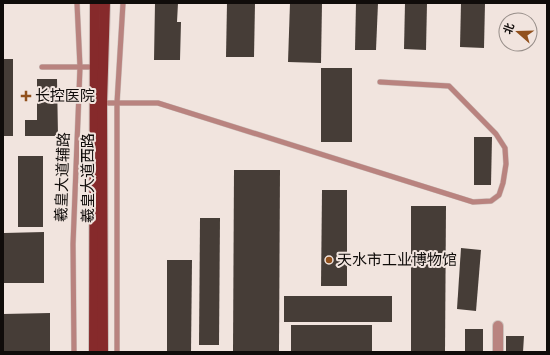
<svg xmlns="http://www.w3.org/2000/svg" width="550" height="355" font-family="'Alegreya Sans','Noto Sans SC',sans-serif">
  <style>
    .building { fill: #463d37 }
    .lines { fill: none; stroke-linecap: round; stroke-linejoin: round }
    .lane-casing { stroke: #cdc1bc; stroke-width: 6 }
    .street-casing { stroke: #cdc1bc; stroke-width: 12 }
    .primary-casing { stroke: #cdc1bc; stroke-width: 12 }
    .lane { stroke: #b9837f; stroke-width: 5 }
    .street { stroke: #b9837f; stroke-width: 10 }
    .primary { stroke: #862a2b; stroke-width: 10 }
    .poi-dot { fill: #91501c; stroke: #f1e4de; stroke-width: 1.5 }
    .labels { text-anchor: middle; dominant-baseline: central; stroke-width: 4; stroke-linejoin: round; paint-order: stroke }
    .poi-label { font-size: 15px; fill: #100c0a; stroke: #f1e4de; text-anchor: start }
    .street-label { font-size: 15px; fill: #100c0a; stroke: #f1e4de }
  </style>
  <rect width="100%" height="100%" fill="#f1e4de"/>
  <g class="building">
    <polygon points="155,3 178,3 177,22 181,22 180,60 154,60"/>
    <polygon points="227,3 255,3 254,57 226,57"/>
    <polygon points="290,3 322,3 321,63 288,62"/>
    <polygon points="356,3 378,3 376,50 355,50"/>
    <polygon points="405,3 427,3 426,50 404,49"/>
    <polygon points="461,3 485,3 484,48 460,47"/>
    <rect x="3" y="59" width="10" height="77"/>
    <rect x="321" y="68" width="31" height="74"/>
    <polygon points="37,79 57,79 58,136 25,136 25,120 37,120"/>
    <polygon points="474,137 492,137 491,185 474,185"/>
    <rect x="18" y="156" width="25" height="71"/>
    <polygon points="234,170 280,170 279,352 233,352"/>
    <polygon points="322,190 347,190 347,286 321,286"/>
    <polygon points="411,206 446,206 445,352 411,352"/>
    <polygon points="200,218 220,218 219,345 199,345"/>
    <polygon points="44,232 44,283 4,283 4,233"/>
    <polygon points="461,248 481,250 476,311 457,309"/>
    <polygon points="167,260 192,260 191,352 167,352"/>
    <rect x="284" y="296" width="108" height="26"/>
    <polygon points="50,313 50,352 3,352 3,314"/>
    <rect x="291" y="325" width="81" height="27"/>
    <rect x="465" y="329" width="18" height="23"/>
    <polygon points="506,336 524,336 523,352 506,352"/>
  </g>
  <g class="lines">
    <g class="lane-casing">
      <g id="lane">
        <polyline points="42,67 95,67"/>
        <polyline points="102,103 158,103 473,202 491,201 499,195 503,183 506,164 505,148 496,134 449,86 380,82"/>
        <polyline points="74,352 73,244 80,67 77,3"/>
        <polyline points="117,352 117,103 123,3"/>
      </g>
    </g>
    <g class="street-casing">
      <polyline id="street" points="498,352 498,326"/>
    </g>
    <g class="primary-casing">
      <g id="primary">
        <polyline points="94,352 95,3"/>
        <polyline points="103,352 102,103 105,3"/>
      </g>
    </g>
    <use href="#lane" class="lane"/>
    <use href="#street" class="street"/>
    <use href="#primary" class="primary"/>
  </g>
  <g class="poi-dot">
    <path d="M24 90h4v4h4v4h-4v4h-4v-4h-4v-4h4z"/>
    <circle cx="329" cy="260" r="4"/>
  </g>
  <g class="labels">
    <g class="poi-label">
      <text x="35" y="96">长控医院</text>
      <text x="337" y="260">天水市工业博物馆</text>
    </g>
    <g class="street-label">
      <text transform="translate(63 177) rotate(-88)">羲皇大道辅路</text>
      <text transform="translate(88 178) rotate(-90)">羲皇大道西路</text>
    </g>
  </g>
  <rect width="550" height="355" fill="none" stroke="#100c0a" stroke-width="8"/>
  <g transform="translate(518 32) rotate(290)"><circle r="19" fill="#f1e4de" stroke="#978e89"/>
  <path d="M0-3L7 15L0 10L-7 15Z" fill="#91501c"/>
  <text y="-6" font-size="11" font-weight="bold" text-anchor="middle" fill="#100c0a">北</text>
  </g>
</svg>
